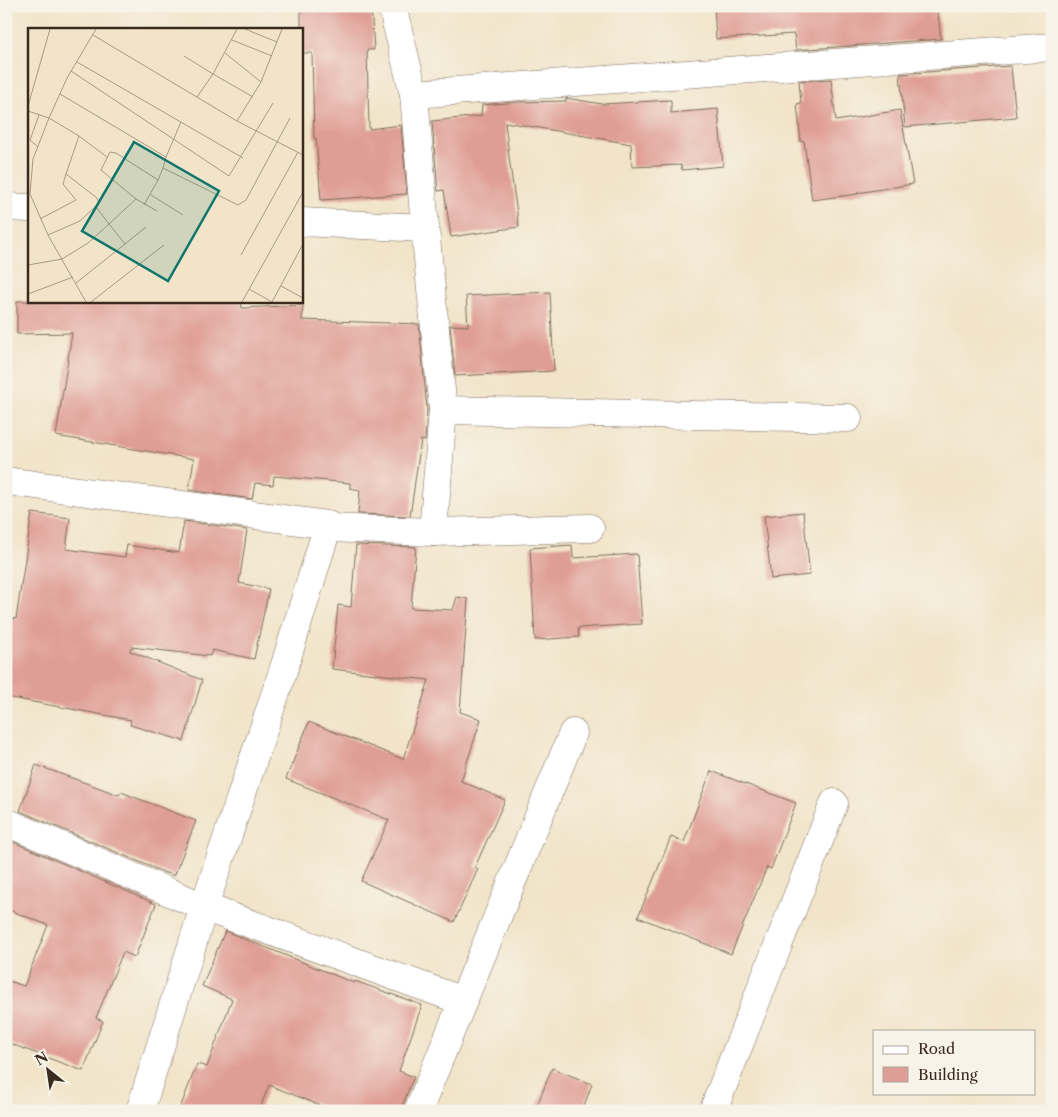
<svg xmlns="http://www.w3.org/2000/svg" width="1058" height="1117" font-family="'Libre Caslon Text',serif">
  <style>
    .building { fill: #df9e95 }
    .lines { fill: none; stroke-linecap: round; stroke-linejoin: round }
    .street-casing { stroke: #7b6b5a; stroke-width: 29 }
    .street { stroke: #fff; stroke-width: 28 }
    .inset-road { fill: none; stroke: #a89a85; stroke-width: 1 }
    .view { fill: #0f766e; fill-opacity: 0.15; stroke: #0f766e; stroke-width: 2.5 }
    .inset-edge { fill: none; stroke: #3b2a1e; stroke-width: 2.5 }
  </style>
  <rect width="100%" height="100%" fill="#f7f3e8"/>
  <filter id="ink" filterUnits="userSpaceOnUse"><feTurbulence type="fractalNoise" baseFrequency=".02" numOctaves="2"/><feDisplacementMap in="SourceGraphic" scale="10" xChannelSelector="R" yChannelSelector="G"/><feConvolveMatrix kernelMatrix="1 2 1 2 8 2 1 2 1" color-interpolation-filters="sRGB"/></filter>
  <filter id="wash" filterUnits="userSpaceOnUse"><feTurbulence type="fractalNoise" baseFrequency=".0096" numOctaves="4" result="noise"/><feDisplacementMap in="SourceGraphic" scale="20" xChannelSelector="R" yChannelSelector="G"/><feGaussianBlur stdDeviation="1.12" result="paint"/><feColorMatrix in="noise" values="0 0 0 0 0 0 0 0 0 0 0 0 0 0 0 0 0 1.4 0 .05"/><feComposite in="paint" operator="in"/></filter>
  <g filter="url(#wash)">
    <rect width="100%" height="100%" fill="#f1e4c9"/>
    <g id="blocks">
      <g class="building">
        <polygon points="333,6 371,6 374,50 367,50 369,129 401,125 407,194 321,200 316,138 314,138 312,53 301,53 301,8 333,7"/>
        <polygon points="714,6 937,6 941,39 887,43 796,50 794,34 716,39"/>
        <polygon points="1011,66 1016,117 905,127 900,74"/>
        <polygon points="831,79 836,121 900,110 913,184 857,193 858,194 812,200 804,141 801,142 797,104 801,103 799,81"/>
        <polygon points="566,98 602,104 671,100 671,113 718,109 723,166 682,170 681,165 632,167 631,144 505,122 510,165 519,227 451,237 444,190 438,191 432,121 481,116 482,105 519,102 566,101"/>
        <polygon points="550,292 554,371 455,376 450,325 468,326 466,296"/>
        <polygon points="17,301 241,301 242,308 303,305 302,320 419,324 427,410 425,441 421,440 410,516 358,514 360,490 350,488 350,483 274,476 273,485 255,483 252,499 189,490 194,459 56,436 72,333 17,334"/>
        <polygon points="803,512 810,575 771,579 764,516"/>
        <polygon points="32,513 70,518 66,549 125,557 127,545 179,553 184,521 247,530 239,583 269,589 254,659 212,650 210,656 131,647 130,651 202,680 184,741 130,725 131,720 6,697 6,617 16,619"/>
        <polygon points="356,545 416,547 411,608 453,610 457,597 468,599 460,712 481,719 461,781 505,800 475,867 478,869 454,922 361,881 389,820 286,779 309,722 403,759 429,680 332,669 338,605 351,607"/>
        <polygon points="572,545 573,558 637,554 642,624 578,628 579,637 535,640 530,548"/>
        <polygon points="36,765 119,795 121,792 196,821 174,876 168,873 168,874 20,811"/>
        <polygon points="711,771 796,803 771,869 767,867 731,954 638,917 671,837 684,842"/>
        <polygon points="11,841 156,904 135,957 123,952 96,1018 103,1021 83,1071 6,1042 6,980 24,986 48,925 6,909 6,854"/>
        <polygon points="225,931 354,983 355,981 422,1005 399,1071 414,1077 400,1111 334,1111 269,1085 259,1111 179,1111 197,1064 207,1067 232,999 202,986"/>
        <polygon points="552,1068 592,1084 582,1111 535,1111"/>
      </g>
    </g>
  </g>
  <g filter="url(#ink)">
    <use href="#blocks" fill-opacity="0" stroke="#7b6b5a" stroke-width="1"/>
    <g class="lines">
      <g class="street-casing">
        <g id="street">
          <polyline points="392,6 414,94 1052,47"/>
          <polyline points="6,207 29,208"/>
          <polyline points="301,222 425,228 414,94"/>
          <polyline points="425,228 443,410 433,532"/>
          <polyline points="443,410 848,418"/>
          <polyline points="6,481 328,525 283,671 204,907 463,1001 418,1111"/>
          <polyline points="327,528 433,532 590,528"/>
          <polyline points="6,822 204,907 140,1111"/>
          <polyline points="463,1001 573,733"/>
          <polyline points="713,1111 834,803"/>
        </g>
      </g>
      <use href="#street" class="street"/>
    </g>
  </g>
  <g transform="translate(28 28)">
    <rect width="275" height="275" fill="#f1e4c9"/>
    <path class="inset-road" d="M209,1L185,46L225,69M217,1L249,14M65,7L209,93L275,127M204,12L244,28M197,25L233,54M156,28L185,46L169,69M49,34L215,130M43,43L201,148L245,75M32,66L138,129L135,140L210,177L218,172L262,90M0,78L22,1M0,83L21,90L5,131L2,166L20,207L58,274M209,93L233,54L254,1M51,108L21,90L39,50L68,1M10,119L2,112L11,87M138,129L153,94M123,167L155,187M108,171L129,183M116,177L130,152M12,191L48,172L35,156L38,146M20,207L52,193L71,175L69,170L38,146L51,108L79,129M97,216L118,199M213,227L270,124M0,237L34,231L60,215L81,196L68,179M48,255L97,216L81,196L108,171L73,142L82,124L88,125L130,152L135,140M253,258L275,270M221,261L244,274L275,216M0,266L45,249M63,274L136,217M214,274L275,164"/>
    <path class="view" d="M106,114L191,163L140,253L54,203Z"/>
    <rect width="275" height="275" class="inset-edge"/>
  </g>
  <rect width="1058" height="1117" fill="none" stroke="#f7f3e8" stroke-width="25"/>
  <rect x="873" y="1030" width="162" height="65" fill="#f7f3e8" stroke="#aca397"/>
  <rect x="883" y="1046" width="25" height="8" fill="#ffffff" stroke="#aca397"/>
  <text x="918" y="1054" font-size="15" fill="#3b2a1e">Road</text>
  <rect x="883" y="1067" width="25" height="15" fill="#df9e95" stroke="#aca397"/>
  <text x="918" y="1080" font-size="15" fill="#3b2a1e">Building</text>
  <g transform="translate(48 1070) rotate(330)" stroke="#f7f3e8" stroke-width="4" paint-order="stroke">
  <path d="M0-4L9 19L0 12L-9 19Z" fill="#3b2a1e"/>
  <text y="-8" font-size="14" font-weight="bold" text-anchor="middle" fill="#3b2a1e">N</text>
  </g>
</svg>
